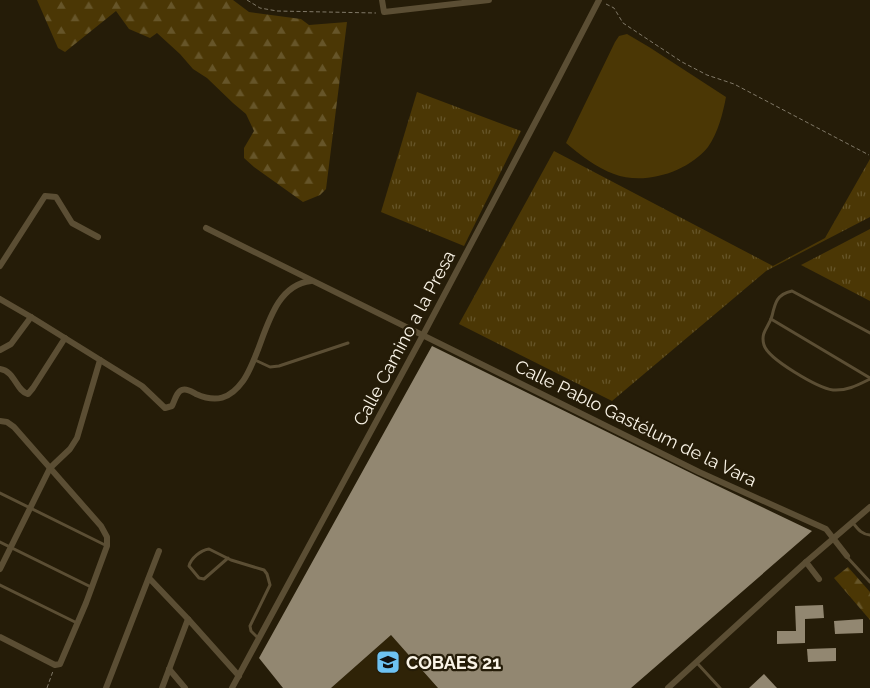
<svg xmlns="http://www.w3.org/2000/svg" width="870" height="688" font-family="Raleway,sans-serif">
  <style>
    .built { fill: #2f2307 }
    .grass { fill: url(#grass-tufts) }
    .forest { fill: url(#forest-firs) }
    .pitch { fill: #4b3705 }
    .building { fill: #928771 }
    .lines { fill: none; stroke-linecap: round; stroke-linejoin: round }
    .path { stroke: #807867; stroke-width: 1; stroke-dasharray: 4 2.5; stroke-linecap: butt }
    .service { stroke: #5b4e34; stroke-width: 3 }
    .minor { stroke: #5b4e34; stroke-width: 6 }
    .labels { text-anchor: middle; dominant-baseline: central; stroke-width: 4.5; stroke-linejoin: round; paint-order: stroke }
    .street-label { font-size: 18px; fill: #faf4e7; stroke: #251c08 }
    .poi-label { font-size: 18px; font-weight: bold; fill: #faf4e7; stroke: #251c08; text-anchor: start }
  </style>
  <defs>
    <pattern id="grass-tufts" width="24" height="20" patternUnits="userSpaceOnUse" patternTransform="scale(1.25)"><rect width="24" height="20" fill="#4b3705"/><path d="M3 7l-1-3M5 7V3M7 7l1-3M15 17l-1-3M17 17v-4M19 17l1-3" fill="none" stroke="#665529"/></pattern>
    <pattern id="forest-firs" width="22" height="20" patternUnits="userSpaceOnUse" patternTransform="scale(1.25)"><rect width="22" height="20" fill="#4b3705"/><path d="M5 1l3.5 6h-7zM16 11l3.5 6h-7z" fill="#665529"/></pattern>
  </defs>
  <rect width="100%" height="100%" fill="#251c08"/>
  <polygon class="built" points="391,635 438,688 331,688"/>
  <g class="grass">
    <polygon points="417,92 521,131 464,246 381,212"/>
    <polygon points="554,151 773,266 825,238 870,159 870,217 766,271 612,401 459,324"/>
    <polygon points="870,229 870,301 801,265"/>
  </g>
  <g class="forest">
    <polygon points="37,0 233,0 249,12 301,19 309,25 347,22 326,189 320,195 303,202 254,167 244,158 244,148 254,131 246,114 233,103 207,78 193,69 180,54 157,33 150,38 129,29 116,11 65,52 58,48"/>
    <polygon points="848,567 870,592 870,620 834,578"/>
  </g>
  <path class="pitch" d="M627,34L649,47L726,97C723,113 718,133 708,147C688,172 644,186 614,174C597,168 580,155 566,143L615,42L619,36Z"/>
  <g class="building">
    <polygon points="432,346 697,476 812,531 631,688 438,688 391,635 331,688 283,688 259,658"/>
    <polygon points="823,605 824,618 805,619 805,643 777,644 777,631 796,631 795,606"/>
    <polygon points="863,619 863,633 835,634 834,621"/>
    <polygon points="836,648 836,661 808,662 807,649"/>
    <polygon points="764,674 777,688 749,688"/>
  </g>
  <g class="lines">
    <g class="path">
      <polyline points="247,0 260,8 277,11 376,13"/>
      <polyline points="606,4 614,8 623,23 682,62 707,75 734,84 869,155"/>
      <polyline points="47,688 53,671"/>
    </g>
    <g class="service">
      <polyline points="771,319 870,378"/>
      <path d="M870,333L792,291C777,294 775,303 772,316C769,327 760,332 764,345C768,359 818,388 833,390C847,391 858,385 870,379"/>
      <polyline points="255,360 270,367 279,366 348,343"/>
      <polyline points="0,493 107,546"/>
      <path d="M853,523C858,529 861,534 870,535"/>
      <polyline points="0,542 91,587"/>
      <polyline points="847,557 870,582"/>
      <path d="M228,558L204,579L199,578L189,566C191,558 201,550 209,549L231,560L264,570L267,574L270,585L250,626L251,631L259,639"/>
      <polyline points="0,585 77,623"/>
      <polyline points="697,663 720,688"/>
    </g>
    <g class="minor">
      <polyline points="382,0 384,12 489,0"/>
      <polyline points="206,228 699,472 826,529 847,556"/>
      <polyline points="0,266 45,196 56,197 72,223 98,237"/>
      <path d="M0,299L31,317L142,386L165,408L172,406C174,402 177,391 182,390C187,388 192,392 196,394C216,403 230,399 243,381C265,350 267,286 311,281"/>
      <polyline points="0,350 11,344 31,317"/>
      <path d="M0,369C15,371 16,391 28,394L33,388L65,338"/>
      <polyline points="0,421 7,422 14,427 101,526 107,537 107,546 86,603 60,664 55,665 0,637"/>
      <polyline points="806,562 819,579"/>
      <polyline points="0,569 50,468 70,449 77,438 100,360"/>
      <polyline points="149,578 188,619 239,676"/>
      <polyline points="169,669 185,688"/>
      <polyline points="106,688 159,551"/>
      <polyline points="162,688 188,619"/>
      <polyline points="232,688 423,335 555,85 599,0"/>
      <polyline points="668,688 806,562 870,507"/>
    </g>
  </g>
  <defs>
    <g id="school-square" transform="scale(1.25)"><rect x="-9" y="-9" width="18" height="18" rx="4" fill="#6dc2f3" stroke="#251c08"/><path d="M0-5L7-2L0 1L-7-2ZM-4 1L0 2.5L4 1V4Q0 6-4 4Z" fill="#111"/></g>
  </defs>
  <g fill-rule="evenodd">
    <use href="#school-square" x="388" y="662"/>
  </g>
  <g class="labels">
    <g class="street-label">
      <text transform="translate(404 338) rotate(-62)">Calle Camino a la Presa</text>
      <text transform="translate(636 423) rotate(26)">Calle Pablo Gastélum de la Vara</text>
    </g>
    <g class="poi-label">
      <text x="406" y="662">COBAES 21</text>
    </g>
  </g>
</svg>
